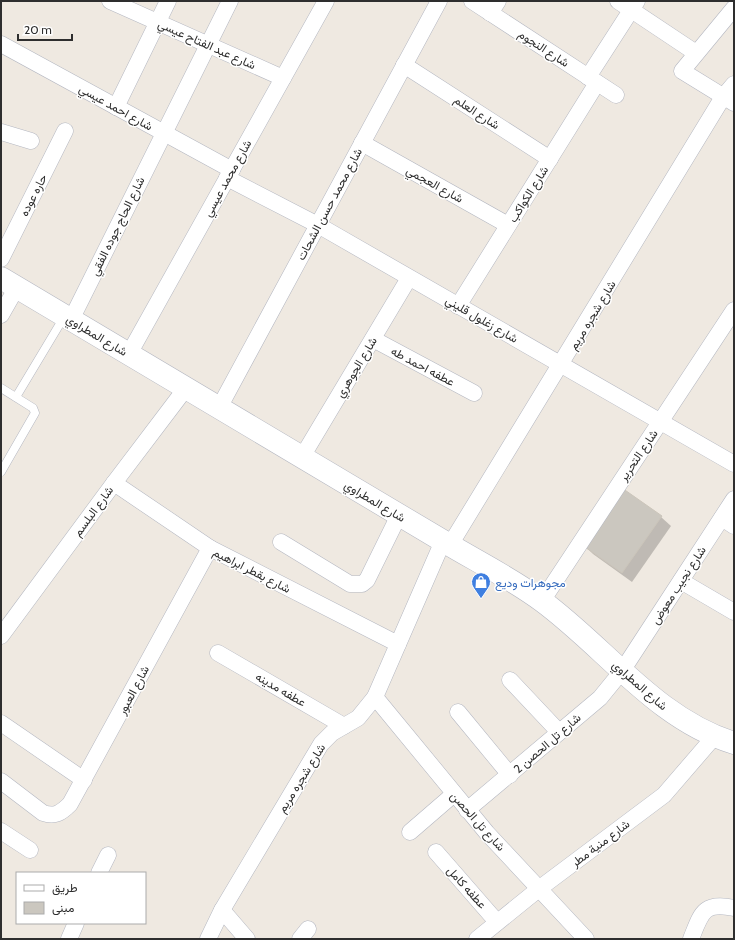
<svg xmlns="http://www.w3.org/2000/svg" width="735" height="940" font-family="Cabin,Vazirmatn,sans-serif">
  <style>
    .shadow { fill: #0003 }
    .building { fill: #cbc7bf; stroke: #cbc5ba }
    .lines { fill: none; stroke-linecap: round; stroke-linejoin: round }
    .lane-casing { stroke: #b4b7c1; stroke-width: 9 }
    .street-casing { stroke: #b4b7c1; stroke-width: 17 }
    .secondary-casing { stroke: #b4b7c1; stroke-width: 23 }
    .lane { stroke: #fff; stroke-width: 8 }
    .street { stroke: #fff; stroke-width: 16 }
    .secondary { stroke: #fff; stroke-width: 22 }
    .labels { text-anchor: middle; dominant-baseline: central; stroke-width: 3; stroke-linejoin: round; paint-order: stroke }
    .street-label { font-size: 12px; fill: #2e2e2e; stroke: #fff }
    .shop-label { font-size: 12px; fill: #366cbe; stroke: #fff; text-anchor: start }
  </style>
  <rect width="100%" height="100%" fill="#efe9e1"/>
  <polygon class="shadow" points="661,517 671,526 632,582 593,554 584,545"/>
  <polygon class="building" points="622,488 662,516 622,573 582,545"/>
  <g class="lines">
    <g class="lane-casing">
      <g id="lane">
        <polyline points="1,388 33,408 35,413 1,472"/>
        <polyline points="16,397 64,317"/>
      </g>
    </g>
    <g class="street-casing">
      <g id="street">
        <polyline points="110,1 283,78"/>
        <polyline points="472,1 616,95"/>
        <polyline points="618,1 696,53"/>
        <polyline points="734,8 682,71 734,103"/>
        <polyline points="490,13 498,1"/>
        <polyline points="1,44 232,170"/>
        <polyline points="404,65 550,159"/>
        <polyline points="588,77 637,1"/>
        <polyline points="116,107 168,1"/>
        <polyline points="1,132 31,141"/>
        <polyline points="362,143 508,225"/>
        <polyline points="227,178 318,225 734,464"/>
        <polyline points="1,259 65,131"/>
        <polyline points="458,306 597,83"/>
        <polyline points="1,315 17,287"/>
        <polyline points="71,320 230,1"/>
        <polyline points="373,339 474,393"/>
        <polyline points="129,354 326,1"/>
        <polyline points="219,408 439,1"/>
        <polyline points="302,457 409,278"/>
        <polyline points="114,483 210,548 398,644"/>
        <polyline points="722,518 734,526"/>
        <polyline points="281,542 350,584 362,584 367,580 399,515"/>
        <polyline points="450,545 723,97 734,84"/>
        <polyline points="681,581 734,612"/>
        <polyline points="542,601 734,310"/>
        <polyline points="1,636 114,483 186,388"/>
        <polyline points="218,653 344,726"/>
        <polyline points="510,680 559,732"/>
        <polyline points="375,697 487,833 586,939"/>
        <polyline points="458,712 510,775"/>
        <polyline points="1,723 84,780"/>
        <path d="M1,781L43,813C55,817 61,813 70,804L210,548"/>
        <polyline points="467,810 600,698 622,671 734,499"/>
        <polyline points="1,831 30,850"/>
        <polyline points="410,832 454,794"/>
        <polyline points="436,852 497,922"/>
        <polyline points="99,873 108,855"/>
        <polyline points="222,910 247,939"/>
        <polyline points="69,939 76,923"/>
        <polyline points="208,939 222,910 321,744 332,733 358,718 375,697 443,541"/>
        <polyline points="300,939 308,929"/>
        <polyline points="477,939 540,888 664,795 714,737"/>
        <path d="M691,939C701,914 703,901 734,908"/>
      </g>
    </g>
    <g class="secondary-casing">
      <path id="secondary" d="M1,278L443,541C476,561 511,578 542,601C606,648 656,719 734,743"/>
    </g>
    <use href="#lane" class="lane"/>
    <use href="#street" class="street"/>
    <use href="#secondary" class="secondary"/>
  </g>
  <defs>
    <g id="shop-pin" transform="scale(1)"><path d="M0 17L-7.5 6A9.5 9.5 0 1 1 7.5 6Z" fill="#3f7fe0" stroke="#fff"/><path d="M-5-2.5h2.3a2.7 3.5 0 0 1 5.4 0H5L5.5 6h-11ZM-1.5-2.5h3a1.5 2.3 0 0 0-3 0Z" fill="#fff"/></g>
  </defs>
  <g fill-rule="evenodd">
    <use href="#shop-pin" x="481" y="582"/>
  </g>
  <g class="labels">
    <g class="street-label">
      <text transform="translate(207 44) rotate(24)">شارع عبد الفتاح عيسي</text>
      <text transform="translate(544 48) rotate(33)">شارع النجوم</text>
      <text transform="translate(116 107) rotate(29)">شارع احمد عيسي</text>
      <text transform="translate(477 112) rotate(33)">شارع العلم</text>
      <text transform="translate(227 178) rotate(-61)">شارع محمد عيسي</text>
      <text transform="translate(435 184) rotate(29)">شارع العجمي</text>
      <text transform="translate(528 194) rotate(-58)">شارع الكواكب</text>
      <text transform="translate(33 195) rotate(-63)">حاره عوده</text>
      <text transform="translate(329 204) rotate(-62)">شارع محمد حسن الشحات</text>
      <text transform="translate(117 226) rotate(-64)">شارع الحاج جوده الفقي</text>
      <text transform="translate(592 315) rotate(-59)">شارع شجره مريم</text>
      <text transform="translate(482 319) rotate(30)">شارع زغلول قليني</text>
      <text transform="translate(97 335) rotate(31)">شارع المطراوي</text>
      <text transform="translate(423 366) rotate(28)">عطفه احمد طه</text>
      <text transform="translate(356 367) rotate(-59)">شارع الجوهري</text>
      <text transform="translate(638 455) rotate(-56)">شارع التحرير</text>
      <text transform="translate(375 501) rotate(31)">شارع المطراوي</text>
      <text transform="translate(93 511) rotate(-54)">شارع البلسم</text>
      <text transform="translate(252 570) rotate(27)">شارع بقطر ابراهيم</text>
      <text transform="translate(678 585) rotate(-57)">شارع نجيب معوض</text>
      <text transform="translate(640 685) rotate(41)">شارع المطراوي</text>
      <text transform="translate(281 689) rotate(30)">عطفه مدينه</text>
      <text transform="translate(133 690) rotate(-62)">شارع العبور</text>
      <text transform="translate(547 743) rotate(-41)">شارع تل الحصن 2</text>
      <text transform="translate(301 778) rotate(-58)">شارع شجره مريم</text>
      <text transform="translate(478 821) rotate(48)">شارع تل الحصن</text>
      <text transform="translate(600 843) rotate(-37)">شارع منية مطر</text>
      <text transform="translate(467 887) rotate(48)">عطفه كامل</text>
    </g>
    <g class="shop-label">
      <text x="495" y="582">مجوهرات وديع</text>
    </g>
  </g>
  <rect width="735" height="940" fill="none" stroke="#2e2e2e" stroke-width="4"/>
  <rect x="16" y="872" width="130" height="52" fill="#ffffff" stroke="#ababab"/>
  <rect x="24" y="885" width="20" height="6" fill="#ffffff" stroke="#ababab"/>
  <text x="52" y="892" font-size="12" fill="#2e2e2e">طريق</text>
  <rect x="24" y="902" width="20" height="12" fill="#cbc7bf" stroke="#ababab"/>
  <text x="52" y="912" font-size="12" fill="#2e2e2e">مبنى</text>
  <path d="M18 34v6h54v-6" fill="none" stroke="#2e2e2e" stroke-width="2"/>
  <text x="24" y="34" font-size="12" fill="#2e2e2e" stroke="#ffffff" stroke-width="3" paint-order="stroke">20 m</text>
</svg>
